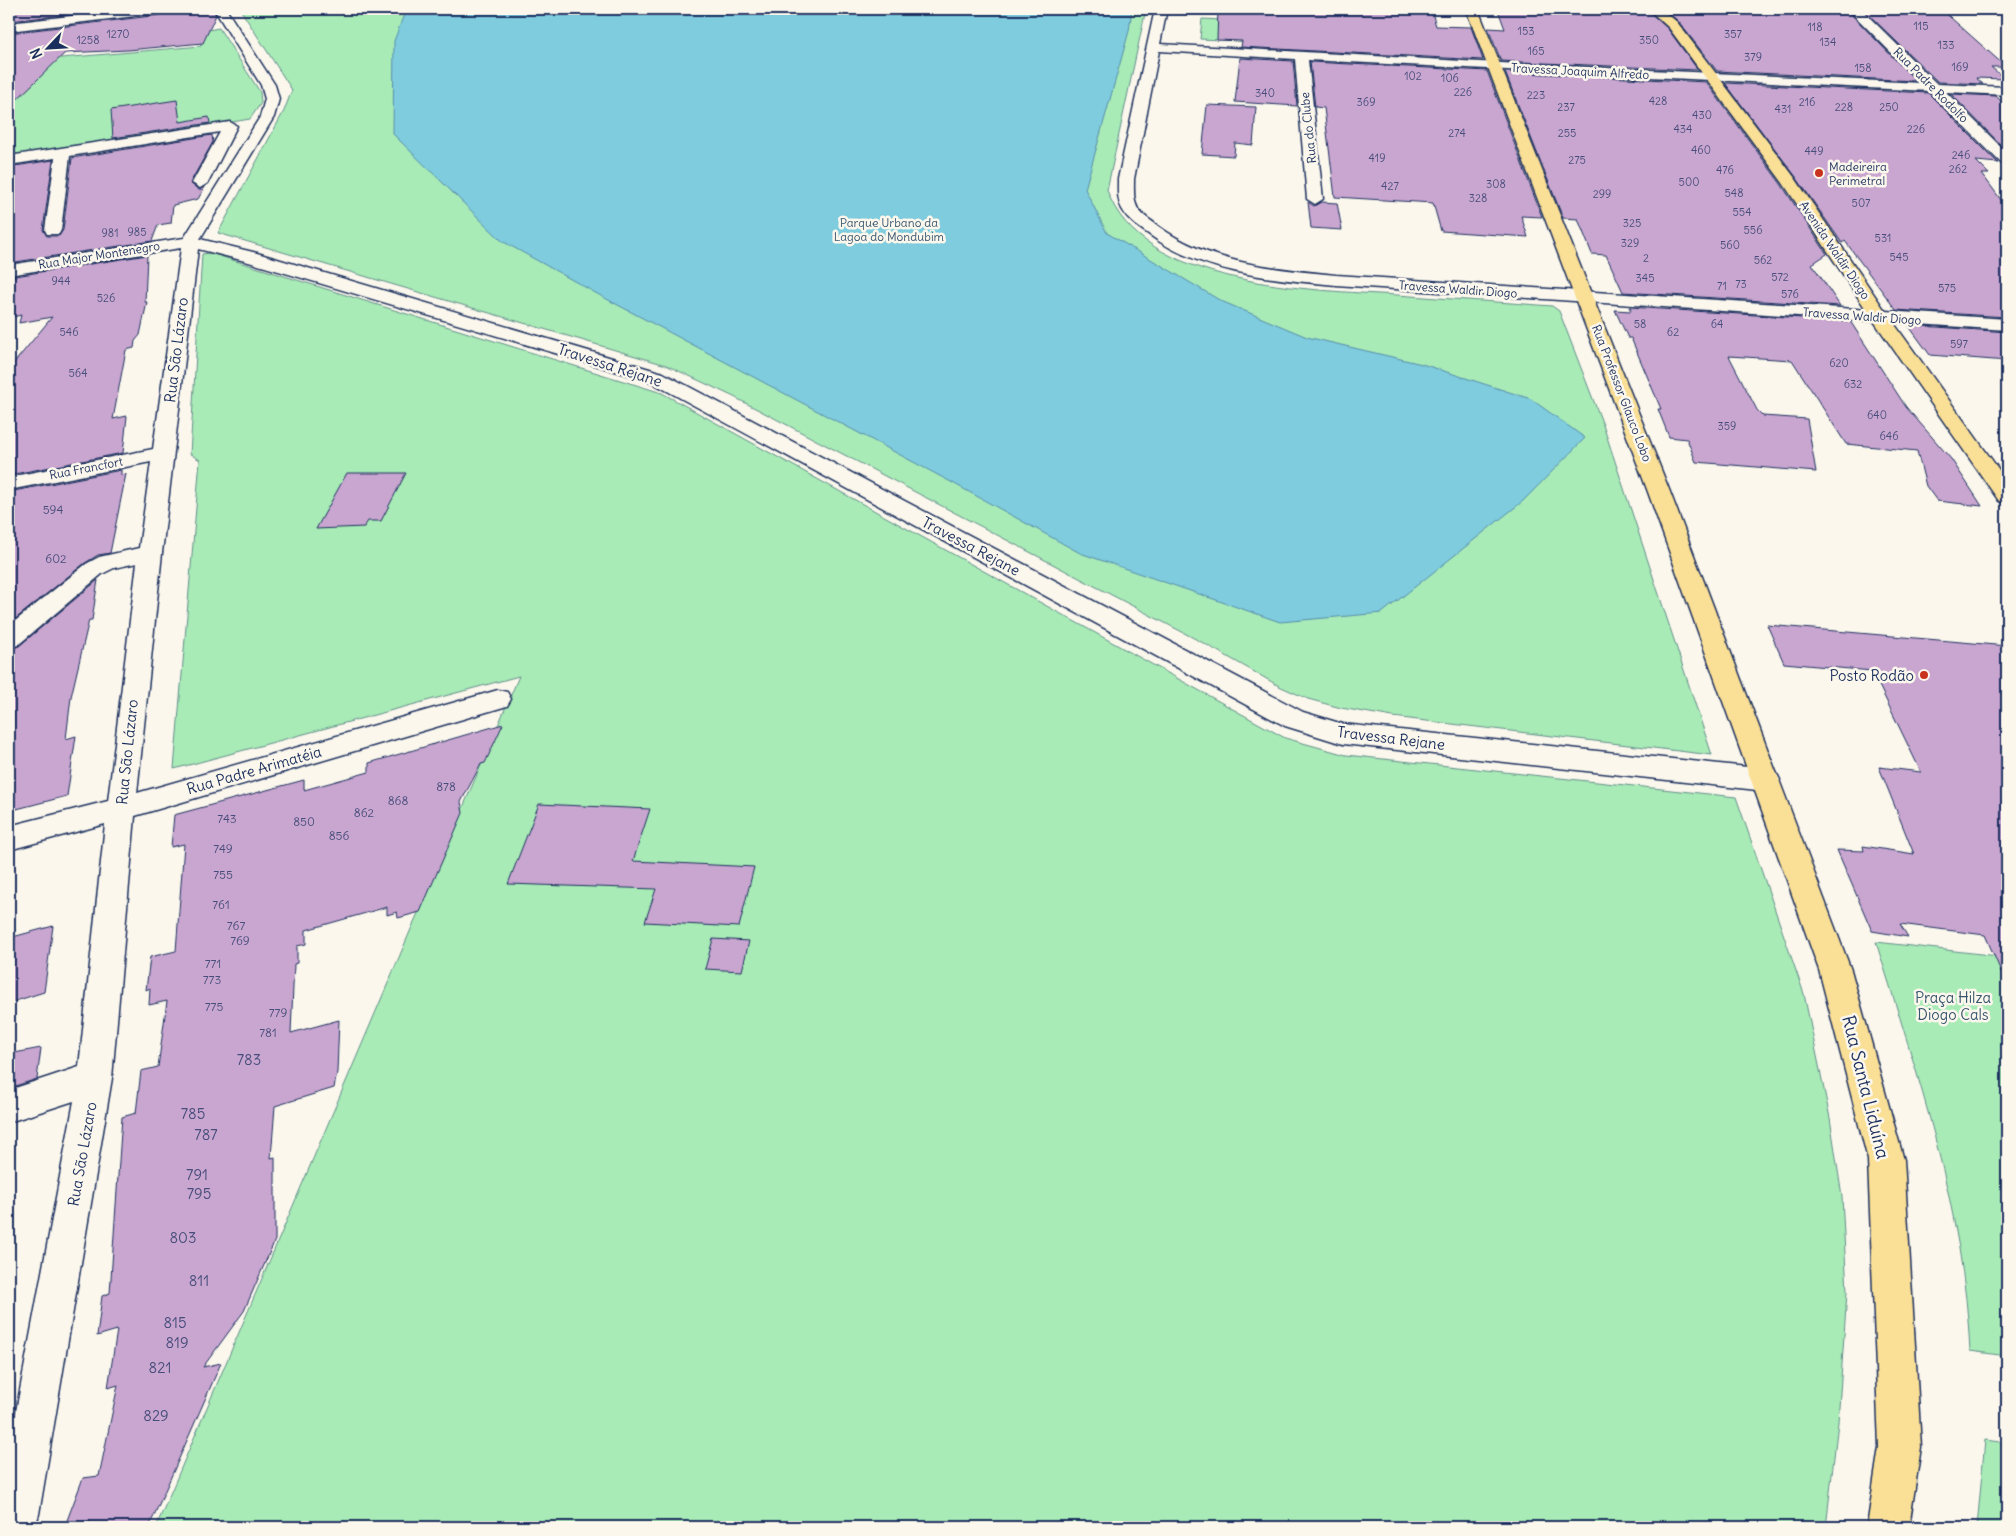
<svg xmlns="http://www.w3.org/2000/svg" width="2016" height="1536" font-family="Delius,sans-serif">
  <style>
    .green { fill: #a8ebb6; stroke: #628d8a }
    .water { fill: #7fccde; stroke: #578dab }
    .building { fill: #c9a6d0; stroke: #1b2f5e }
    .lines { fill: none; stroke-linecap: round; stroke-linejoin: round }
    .street-casing { stroke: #1b2f5e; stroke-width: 3 }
    .primary-casing { stroke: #1b2f5e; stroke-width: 3 }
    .street { fill: #fbf7ec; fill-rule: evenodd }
    .primary { fill: #fadf96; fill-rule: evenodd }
    .poi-dot { fill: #c8321e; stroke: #fbf7ec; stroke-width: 2 }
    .labels { text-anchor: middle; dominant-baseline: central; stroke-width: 5; stroke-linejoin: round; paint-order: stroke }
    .far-number-label { font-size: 11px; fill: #464d7a }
    .far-street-label { font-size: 12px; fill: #1b2f5e; stroke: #fbf7ec }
    .far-poi-label { font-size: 12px; fill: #1b2f5e; stroke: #fbf7ec; text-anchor: start }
    .far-park-label { font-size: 12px; fill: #375570; stroke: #fbf7ec }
    .number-label { font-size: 12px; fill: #464d7a }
    .street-label { font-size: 15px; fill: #1b2f5e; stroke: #fbf7ec }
    .poi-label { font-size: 15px; fill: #1b2f5e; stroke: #fbf7ec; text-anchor: end }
    .park-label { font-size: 15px; fill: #375570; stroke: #fbf7ec }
    .near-number-label { font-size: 15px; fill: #464d7a }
    .near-street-label { font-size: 18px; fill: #1b2f5e; stroke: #fbf7ec }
  </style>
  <rect width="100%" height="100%" fill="#fbf7ec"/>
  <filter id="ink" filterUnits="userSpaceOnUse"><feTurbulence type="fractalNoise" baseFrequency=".02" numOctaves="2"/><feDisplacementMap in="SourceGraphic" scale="10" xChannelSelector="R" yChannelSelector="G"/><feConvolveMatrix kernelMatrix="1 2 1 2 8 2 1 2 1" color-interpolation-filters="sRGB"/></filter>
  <g filter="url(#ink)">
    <g class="green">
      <path d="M240,9H1146L1107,190C1140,287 1312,290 1397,295C1448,299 1500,302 1552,306L1559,311L1603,425L1712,755L1393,717L1341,708L1308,699L1279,686L1207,645L734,397L666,365L218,233L284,111L292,90Z"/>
      <polygon points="1202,19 1300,24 1301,44 1200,39"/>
      <polygon points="219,28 260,92 261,103 250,119 9,160 9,33 51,29 38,60 201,46 197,32"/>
      <polygon points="210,253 662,393 1285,738 1346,755 1736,797 1804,994 1830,1118 1842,1197 1847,1292 1838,1422 1826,1527 156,1527 519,676 174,769 200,460 190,454 202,254"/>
      <path d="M1876,942L2007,957V1356L1970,1351C1964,1210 1918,1076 1876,942Z"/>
      <polygon points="1985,1440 2007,1443 2007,1527 1977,1527"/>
    </g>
    <polygon class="water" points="406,9 1132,9 1129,31 1085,189 1107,233 1221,301 1307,337 1422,364 1531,399 1585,438 1523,501 1382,613 1280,622 1080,553 951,482 601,296 502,241 393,134 394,41"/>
    <g class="building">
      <polygon points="9,9 118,9 9,21"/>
      <polygon points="168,9 212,9 216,15 203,43 128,50 65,53 9,107 9,33 160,15"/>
      <polygon points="1218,9 1431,9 1436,26 1471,27 1483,60 1241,47 1242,41 1217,40"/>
      <polygon points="1535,9 1646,9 1668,29 1698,70 1501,61 1488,28 1505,29 1498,10 1536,10"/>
      <polygon points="1664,9 1846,9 1916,81 1717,71 1678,21"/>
      <polygon points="1863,9 1941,9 2006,67 1991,67 2005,79 1976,78 1983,84 1938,82"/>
      <polygon points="1240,58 1293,61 1297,106 1235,102"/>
      <polygon points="1310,62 1487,71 1542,217 1521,216 1528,237 1441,231 1433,203 1335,197 1324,108 1315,107"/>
      <polygon points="1505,72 1706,82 1781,184 1827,254 1812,264 1840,306 1623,292 1606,255 1592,254 1578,219 1563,218"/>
      <polygon points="1725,83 1928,93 1998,163 1976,161 1989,174 1982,174 2007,208 2007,317 1896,310 1845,241 1842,243 1796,177"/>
      <polygon points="1951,94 1996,96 2007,107 2007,151"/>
      <polygon points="177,100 180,122 209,117 210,123 113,138 111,110"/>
      <polygon points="1207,105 1256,107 1253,145 1235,143 1234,156 1202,154"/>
      <polygon points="212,135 213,142 190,183 199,190 205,187 198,199 173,205 171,223 158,225 152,241 9,263 9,167 53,160 43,230 47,236 59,236 63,230 72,158"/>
      <polygon points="1308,202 1314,206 1321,202 1337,203 1342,230 1311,228"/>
      <polygon points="147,255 145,302 147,302 140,335 135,341 134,348 126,350 113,419 127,416 123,453 9,475 9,439 14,410 9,411 9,369 52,317 19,323 21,315 9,318 9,277"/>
      <polygon points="1629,307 1850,321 1906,407 1951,459 1982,506 1937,501 1926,486 1917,451 1846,444 1792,360 1729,356 1757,410 1763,416 1807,419 1816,472 1696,462 1687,439 1669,437 1658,409 1661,409 1631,338 1628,338 1615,310 1631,311"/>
      <polygon points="1908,325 2007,332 2007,361 1930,355"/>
      <polygon points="121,470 121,475 126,474 110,553 98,555 85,563 9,624 9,492"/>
      <polygon points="347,473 406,473 381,521 368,521 364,527 316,529"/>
      <polygon points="98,580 92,620 89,620 71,697 66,739 76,736 67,796 9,811 9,650 19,646"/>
      <polygon points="1767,625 2007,646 2007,985 1985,935 1900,924 1908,937 1872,931 1837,850 1864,851 1863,846 1914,854 1879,767 1921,772 1872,671 1784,663"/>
      <polygon points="503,724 485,763 481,764 461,802 463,813 420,912 398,918 397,912 387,915 387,907 306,930 306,944 297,946 297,963 294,964 291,1033 339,1020 337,1072 334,1088 275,1106 271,1158 275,1157 275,1240 244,1311 203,1367 221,1363 149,1527 87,1527 90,1521 66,1523 83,1478 99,1476 118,1385 108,1388 117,1330 97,1336 102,1296 110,1293 122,1117 136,1113 141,1071 158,1067 167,1001 149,1005 150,988 146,990 150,957 176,951 184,844 171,847 174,815 304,780 304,790 369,772 369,763"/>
      <polygon points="539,804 650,809 633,861 754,867 739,927 645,922 656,889 508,884"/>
      <polygon points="53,926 44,992 9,1003 9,938"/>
      <polygon points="713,939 749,941 742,971 705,969"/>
      <polygon points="41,1048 37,1079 9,1088 9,1054"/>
    </g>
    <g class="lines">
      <g class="street-casing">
        <g id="street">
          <polygon points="132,9 166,9 160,13 9,31 9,23"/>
          <polygon points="214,9 226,9 275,85 279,99 274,117 200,239 257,253 663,373 1303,712 1343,724 1766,769 1776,772 1780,780 1776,788 1766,791 1343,744 1285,726 649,381 245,261 198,249 162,553 137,793 498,690 507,692 511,699 507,706 135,816 112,1078 39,1514 35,1527 9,1527 9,1449 74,1101 9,1122 9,1090 79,1067 105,824 9,850 9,826 108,801 137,563 114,568 102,574 18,645 9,648 9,626 86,564 99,557 139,548 151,462 9,490 9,477 153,449 181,248 9,275 9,265 184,238 260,117 265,99 261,85"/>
          <path d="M1155,9H1167L1160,44L1480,62L1921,83L1848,9H1861L1937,84L2007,87V95L1946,92L2007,153V165L2002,164L1929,91L1308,60L1323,199L1315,204L1307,199L1295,59L1159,51L1134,179C1134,189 1133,200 1138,209C1143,216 1152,221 1158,226C1210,264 1275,269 1336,275L2007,319V330L1336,285C1271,279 1200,273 1147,233C1137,226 1128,220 1122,209C1117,200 1118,189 1118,179Z"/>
          <polygon points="230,122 237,126 208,183 200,188 192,183 220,132 70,156 61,230 59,234 47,234 45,230 55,158 9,165 9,156"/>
        </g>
      </g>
      <g class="primary-casing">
        <g id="primary">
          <polygon points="1466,9 1478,9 1670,492 1851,970 1904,1160 1921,1447 1909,1527 1867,1527 1879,1447 1868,1160 1819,970 1648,492"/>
          <polygon points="1648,9 1661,9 1677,22 1795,178 1888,315 2007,481 2007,503 1999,501 1871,317 1783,183 1669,28"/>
        </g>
      </g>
      <use href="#street" class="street"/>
      <use href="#primary" class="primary"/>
    </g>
  </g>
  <g class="poi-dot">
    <circle cx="1819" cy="173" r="5"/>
    <circle cx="1924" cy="675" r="5"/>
  </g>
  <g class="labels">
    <g class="far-number-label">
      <text x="1921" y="26">115</text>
      <text x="1815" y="27">118</text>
      <text x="1526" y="31">153</text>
      <text x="118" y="34">1270</text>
      <text x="1733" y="34">357</text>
      <text x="88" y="40">1258</text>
      <text x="1649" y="40">350</text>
      <text x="1828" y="42">134</text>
      <text x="1946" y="45">133</text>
      <text x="1536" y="51">165</text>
      <text x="1753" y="57">379</text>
      <text x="1960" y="67">169</text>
      <text x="1863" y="68">158</text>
      <text x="1413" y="76">102</text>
      <text x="1450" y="78">106</text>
      <text x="1463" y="92">226</text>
      <text x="1265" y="93">340</text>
      <text x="1536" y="95">223</text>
      <text x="1658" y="101">428</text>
      <text x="1366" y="102">369</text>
      <text x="1807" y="102">216</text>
      <text x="1566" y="107">237</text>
      <text x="1844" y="107">228</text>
      <text x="1889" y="107">250</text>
      <text x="1783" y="109">431</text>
      <text x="1702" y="115">430</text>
      <text x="1683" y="129">434</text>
      <text x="1916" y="129">226</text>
      <text x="1457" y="133">274</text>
      <text x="1567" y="133">255</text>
      <text x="1701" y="150">460</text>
      <text x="1814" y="151">449</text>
      <text x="1961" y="155">246</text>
      <text x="1377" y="158">419</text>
      <text x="1577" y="160">275</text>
      <text x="1958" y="169">262</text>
      <text x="1725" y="170">476</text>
      <text x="1689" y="182">500</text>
      <text x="1496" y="184">308</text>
      <text x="1390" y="186">427</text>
      <text x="1734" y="193">548</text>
      <text x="1602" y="194">299</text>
      <text x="1478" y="198">328</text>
      <text x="1861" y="203">507</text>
      <text x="1742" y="212">554</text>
      <text x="1632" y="223">325</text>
      <text x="1753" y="230">556</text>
      <text x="137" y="232">985</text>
      <text x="110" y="233">981</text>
      <text x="1883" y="238">531</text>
      <text x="1630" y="243">329</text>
      <text x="1730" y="245">560</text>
      <text x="1899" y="257">545</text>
      <text x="1646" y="258">2</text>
      <text x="1763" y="260">562</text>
      <text x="1780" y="277">572</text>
      <text x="1645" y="278">345</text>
      <text x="61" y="281">944</text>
      <text x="1741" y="284">73</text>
      <text x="1722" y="286">71</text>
      <text x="1947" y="288">575</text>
      <text x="1790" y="294">576</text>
      <text x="106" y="298">526</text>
      <text x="1640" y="324">58</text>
      <text x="1717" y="324">64</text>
      <text x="69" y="332">546</text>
      <text x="1673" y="332">62</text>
      <text x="1959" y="344">597</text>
      <text x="1839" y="363">620</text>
      <text x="78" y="373">564</text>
      <text x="1853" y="384">632</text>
      <text x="1877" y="415">640</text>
      <text x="1727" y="426">359</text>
      <text x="1889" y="436">646</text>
    </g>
    <g class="far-street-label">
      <text transform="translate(1580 71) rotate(3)">Travessa Joaquim Alfredo</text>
      <text transform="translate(1931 85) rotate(45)">Rua Padre Rodolfo</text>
      <text transform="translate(1308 128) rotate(-96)">Rua do Clube</text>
      <text transform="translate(1835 250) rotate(56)">Avenida Waldir Diogo</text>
      <text transform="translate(99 255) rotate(-9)">Rua Major Montenegro</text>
      <text transform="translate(1458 289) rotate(4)">Travessa Waldir Diogo</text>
      <text transform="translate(1862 316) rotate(4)">Travessa Waldir Diogo</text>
      <text transform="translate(1622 393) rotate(69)">Rua Professor Glauco Lobo</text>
      <text transform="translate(86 468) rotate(-11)">Rua Francfort</text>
    </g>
    <g class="far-poi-label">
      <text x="1829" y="166">Madeireira<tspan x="1829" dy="14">Perimetral</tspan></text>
    </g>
    <g class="far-park-label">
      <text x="889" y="222">Parque Urbano da<tspan x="889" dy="14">Lagoa do Mondubim</tspan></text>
    </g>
    <g class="number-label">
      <text x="53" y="509">594</text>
      <text x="56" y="558">602</text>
      <text x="446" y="786">878</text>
      <text x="398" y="800">868</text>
      <text x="364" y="812">862</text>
      <text x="227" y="818">743</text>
      <text x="304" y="821">850</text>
      <text x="339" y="835">856</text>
      <text x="223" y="848">749</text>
      <text x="223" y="874">755</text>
      <text x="221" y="904">761</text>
      <text x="236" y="925">767</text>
      <text x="240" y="940">769</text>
      <text x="213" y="963">771</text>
      <text x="212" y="979">773</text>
      <text x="214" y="1006">775</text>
      <text x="278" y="1012">779</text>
      <text x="268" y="1032">781</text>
    </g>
    <g class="street-label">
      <text transform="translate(176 350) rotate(-83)">Rua São Lázaro</text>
      <text transform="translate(610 365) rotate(18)">Travessa Rejane</text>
      <text transform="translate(971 546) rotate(28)">Travessa Rejane</text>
      <text transform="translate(1391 738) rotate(7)">Travessa Rejane</text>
      <text transform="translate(127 752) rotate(-84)">Rua São Lázaro</text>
      <text transform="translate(254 770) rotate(-16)">Rua Padre Arimatéia</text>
      <text transform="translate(82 1154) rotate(-80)">Rua São Lázaro</text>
    </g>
    <g class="poi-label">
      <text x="1914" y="675">Posto Rodão</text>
    </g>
    <g class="park-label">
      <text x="1953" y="997">Praça Hilza<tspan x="1953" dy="17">Diogo Cals</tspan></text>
    </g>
    <g class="near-number-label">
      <text x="249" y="1059">783</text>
      <text x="193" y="1113">785</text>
      <text x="206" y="1134">787</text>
      <text x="197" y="1174">791</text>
      <text x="199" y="1193">795</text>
      <text x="183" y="1237">803</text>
      <text x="199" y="1280">811</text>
      <text x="175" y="1322">815</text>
      <text x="177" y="1342">819</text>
      <text x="160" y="1367">821</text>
      <text x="156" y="1415">829</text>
    </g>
    <g class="near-street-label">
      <text transform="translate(1866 1087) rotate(76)">Rua Santa Liduína</text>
    </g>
  </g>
  <rect width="2016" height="1536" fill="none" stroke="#fbf7ec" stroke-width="30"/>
  <rect x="15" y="15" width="1986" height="1506" fill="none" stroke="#1b2f5e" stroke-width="2" filter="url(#ink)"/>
  <g transform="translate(48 48) rotate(245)" stroke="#fbf7ec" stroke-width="4" paint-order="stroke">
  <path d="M0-4L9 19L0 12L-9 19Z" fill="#1b2f5e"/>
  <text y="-8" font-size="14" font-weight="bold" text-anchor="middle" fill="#1b2f5e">N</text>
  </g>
</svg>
